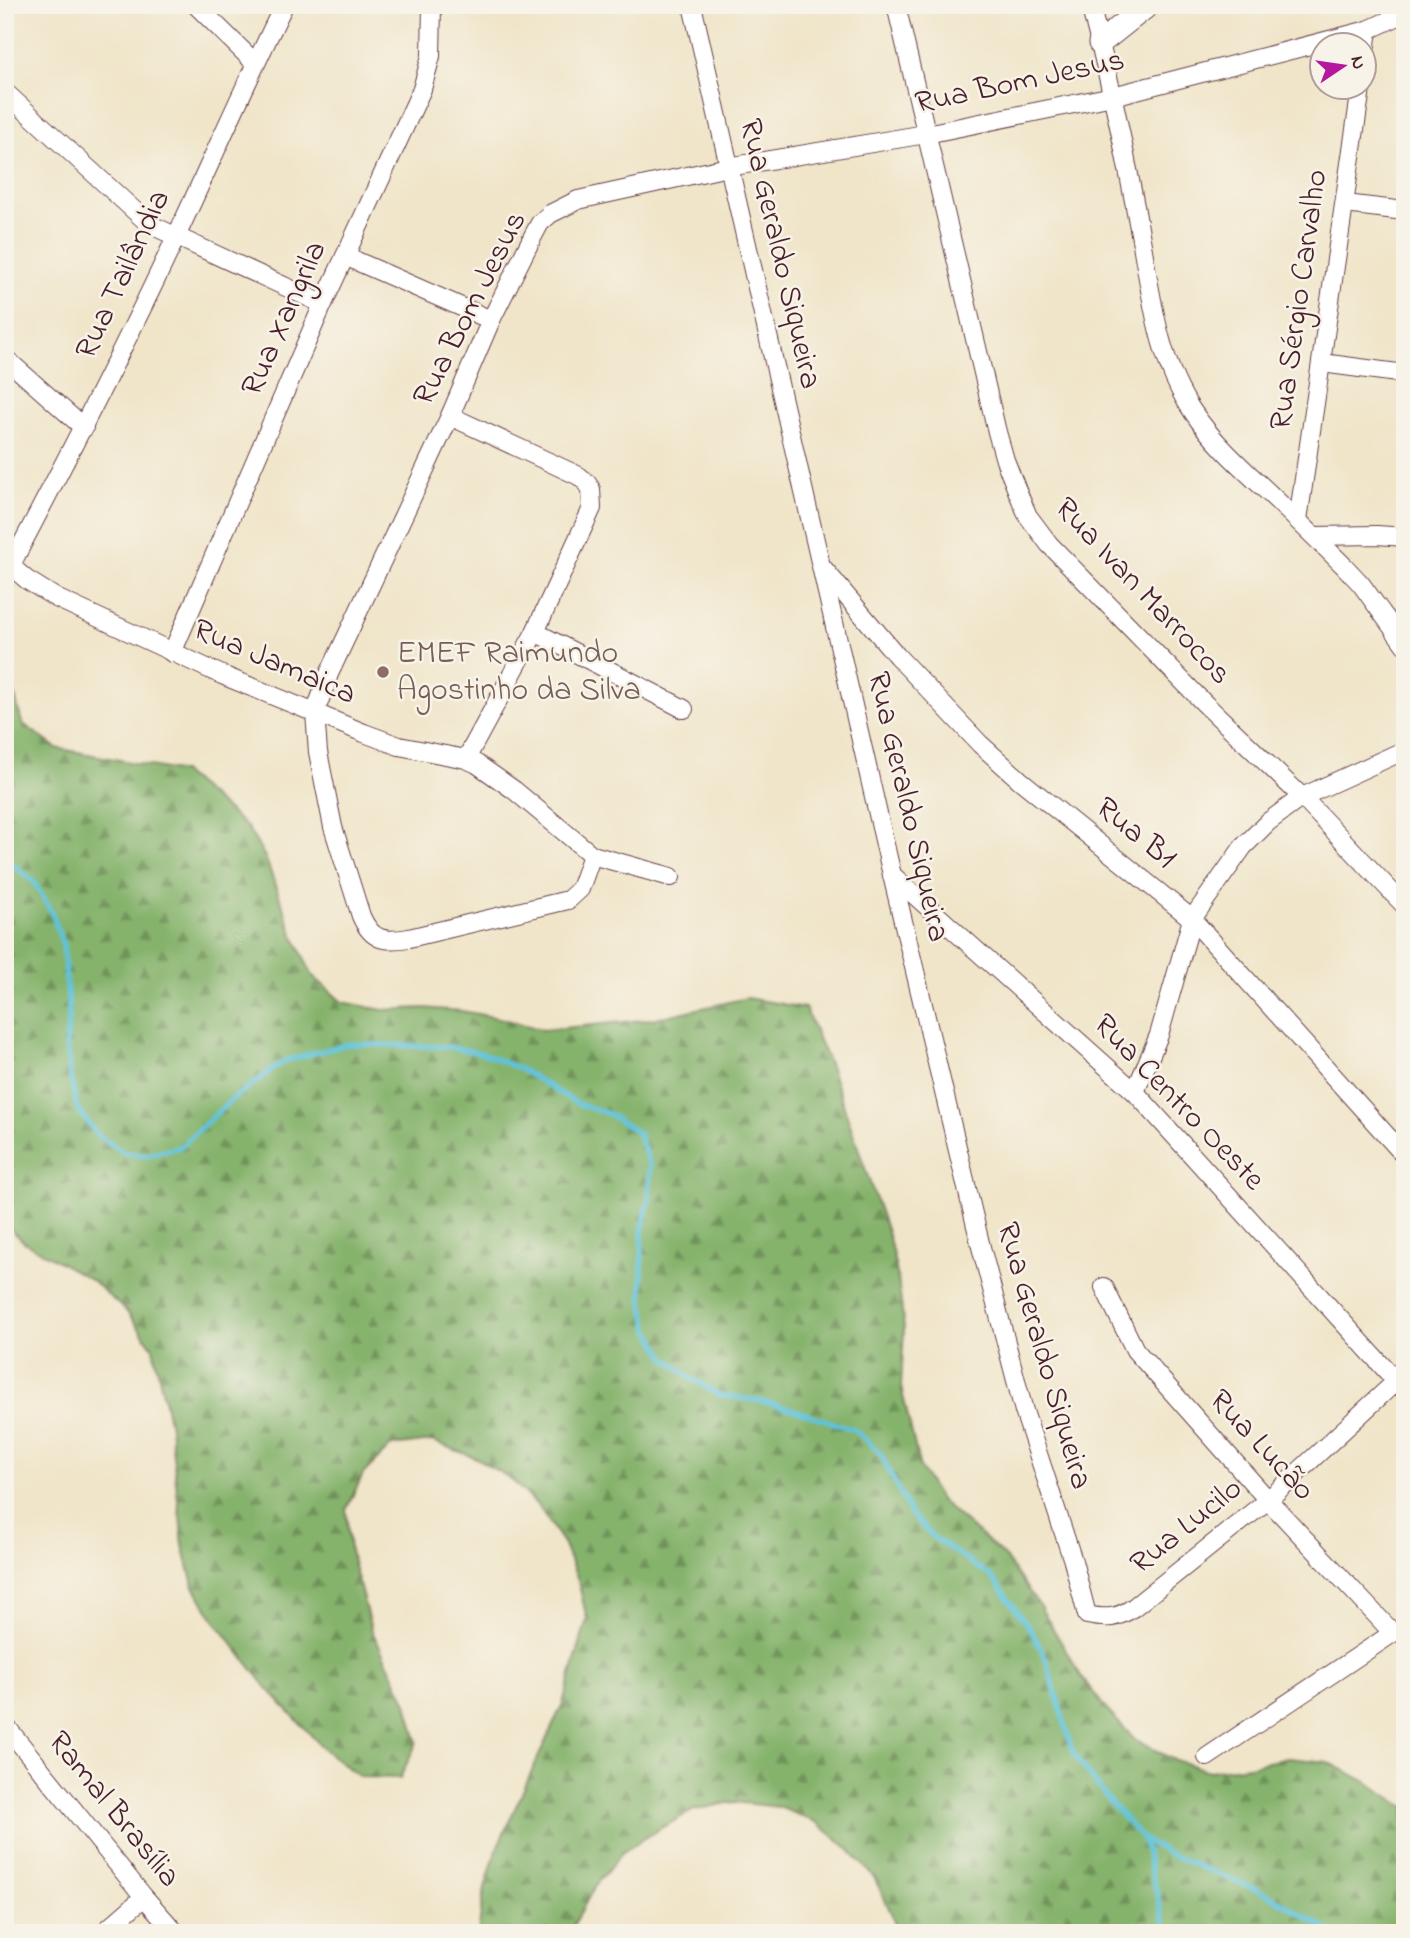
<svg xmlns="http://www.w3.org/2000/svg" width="1410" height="1938" font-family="'Indie Flower',sans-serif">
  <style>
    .forest { fill: url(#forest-firs); stroke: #68694c; stroke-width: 2 }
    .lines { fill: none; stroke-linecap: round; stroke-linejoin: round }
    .stream { stroke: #5dc3db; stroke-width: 5 }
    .minor-casing { stroke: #633d43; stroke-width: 20 }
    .tertiary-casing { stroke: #633d43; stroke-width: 25 }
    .minor { stroke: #fff; stroke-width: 18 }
    .tertiary { stroke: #fff; stroke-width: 23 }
    .education-dot { fill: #8d6e63; stroke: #f7f3e8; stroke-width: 2.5 }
    .labels { text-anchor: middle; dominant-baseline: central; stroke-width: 5; stroke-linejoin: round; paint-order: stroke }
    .street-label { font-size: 32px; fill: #4a1f2b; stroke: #f7f3e8 }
    .education-label { font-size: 32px; fill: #785e54; stroke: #f7f3e8; text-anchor: start }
  </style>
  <defs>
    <pattern id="forest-firs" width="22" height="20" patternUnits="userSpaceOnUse" patternTransform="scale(1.75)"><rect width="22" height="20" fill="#85b36c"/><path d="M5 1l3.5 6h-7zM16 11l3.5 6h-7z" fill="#6f9159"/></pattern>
  </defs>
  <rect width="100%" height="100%" fill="#f7f3e8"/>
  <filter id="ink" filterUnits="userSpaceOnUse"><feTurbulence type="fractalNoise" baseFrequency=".0143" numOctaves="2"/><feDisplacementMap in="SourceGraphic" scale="14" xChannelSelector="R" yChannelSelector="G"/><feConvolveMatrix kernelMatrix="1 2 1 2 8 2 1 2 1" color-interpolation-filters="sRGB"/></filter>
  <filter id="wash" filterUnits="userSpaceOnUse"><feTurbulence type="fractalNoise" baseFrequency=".00686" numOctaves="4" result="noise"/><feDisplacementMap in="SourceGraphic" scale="28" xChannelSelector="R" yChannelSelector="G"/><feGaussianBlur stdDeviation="1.57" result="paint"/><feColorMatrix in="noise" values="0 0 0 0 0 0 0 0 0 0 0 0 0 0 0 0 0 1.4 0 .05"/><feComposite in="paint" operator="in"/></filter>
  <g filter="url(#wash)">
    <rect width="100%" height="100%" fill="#f0e5c9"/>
    <polygon class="forest" points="5,659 22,723 56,748 182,772 247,827 265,857 293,934 312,975 342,1002 383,1010 423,1008 462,1011 503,1019 543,1030 653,1019 747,998 805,1008 830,1066 889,1238 898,1278 904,1328 901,1387 920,1468 941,1501 1003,1555 1039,1605 1081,1676 1106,1709 1134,1739 1172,1759 1209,1771 1249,1766 1288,1758 1328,1762 1365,1781 1405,1807 1405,1933 897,1933 891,1912 874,1877 847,1847 816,1822 779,1807 733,1802 694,1810 659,1829 623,1852 595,1886 569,1933 478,1933 485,1888 497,1848 563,1703 587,1619 578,1580 563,1543 539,1507 511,1479 476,1458 432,1441 391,1446 363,1474 346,1510 350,1551 371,1629 407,1703 417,1742 400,1778 360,1777 326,1751 268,1689 215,1621 193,1585 183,1545 170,1427 153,1348 128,1313 93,1281 24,1242 5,1224"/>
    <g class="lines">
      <g class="stream">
        <polyline points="5,858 34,882 52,913 63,945 69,1011 66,1044 70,1076 77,1108 97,1135 125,1153 148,1155 180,1147 230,1101 284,1061 348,1044 451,1047 485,1054 520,1069 578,1104 609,1114 638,1133 650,1165 649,1199 642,1231 642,1298 649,1329 665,1357 692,1379 719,1395 760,1401 792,1409 855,1430 880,1453 910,1513 934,1538 992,1577 1031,1630 1046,1659 1073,1753 1113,1806 1143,1839 1173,1856 1267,1894 1333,1933"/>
        <polyline points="1143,1839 1167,1933"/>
      </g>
    </g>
  </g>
  <g filter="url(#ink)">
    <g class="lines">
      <g class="minor-casing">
        <g id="minor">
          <polyline points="196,5 255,63"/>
          <path d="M692,5L892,875L981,1247L1024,1411L1073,1561L1087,1615C1107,1619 1117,1619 1134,1607L1268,1500L1405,1373"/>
          <polyline points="896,5 997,432 1005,460 1018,493 1028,516 1049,544 1203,702 1302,797 1405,906"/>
          <path d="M1090,5C1111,82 1127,161 1141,239C1152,298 1158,361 1193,412C1214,443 1241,467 1269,493C1294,517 1320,542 1345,567L1361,584L1405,645"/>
          <polyline points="1364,59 1368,30"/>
          <polyline points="5,92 149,224 323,304"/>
          <polyline points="1345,204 1405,211"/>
          <polyline points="345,256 491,320"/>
          <polyline points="5,358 84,428"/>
          <polyline points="1322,363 1405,374"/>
          <polyline points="450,416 579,476 587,483 591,489 592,508 535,632 466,759"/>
          <polyline points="1298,520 1361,88"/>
          <polyline points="1315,536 1377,535 1405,537"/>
          <polyline points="5,561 27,580 56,598 222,675 364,733 399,746 466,759 477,764 514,790 592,855 671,877"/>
          <path d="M11,565C68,457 124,348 176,237C212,160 246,82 284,5"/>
          <polyline points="823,568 897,656 980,744 1020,780 1192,919 1405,1156"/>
          <polyline points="535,632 684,709"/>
          <polyline points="172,653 323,304 422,89 431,56 432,5"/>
          <path d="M592,855L580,889L568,900L409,938C384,942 372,941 361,916L333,827L318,752L315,713L329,674L450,416L491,320L533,236L540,223L550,214L578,200L728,167L926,134L1113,96L1368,30L1405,13"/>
          <polyline points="892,875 1135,1092 1405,1391"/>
          <polyline points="1135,1092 1159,1035 1192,919 1243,847 1268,822 1302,797 1405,750"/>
          <polyline points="1104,1287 1135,1350 1268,1500 1393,1633"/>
          <polyline points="5,1725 144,1897 176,1933"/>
          <polyline points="1207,1757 1393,1633"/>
          <polyline points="103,1933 144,1897"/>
        </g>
      </g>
      <g class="tertiary-casing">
        <polyline id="tertiary" points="1100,43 1148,5"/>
      </g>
      <use href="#minor" class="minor"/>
      <use href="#tertiary" class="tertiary"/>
    </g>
  </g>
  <circle class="education-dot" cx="383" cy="672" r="7"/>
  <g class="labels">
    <g class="street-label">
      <text transform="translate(1020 83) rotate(-12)">Rua Bom Jesus</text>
      <text transform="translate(779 254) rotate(77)">Rua Geraldo Siqueira</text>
      <text transform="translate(124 275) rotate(-65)">Rua Tailândia</text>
      <text transform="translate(1300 300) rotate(-82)">Rua Sérgio Carvalho</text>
      <text transform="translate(471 309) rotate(-63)">Rua Bom Jesus</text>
      <text transform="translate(285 319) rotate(-66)">Rua Xangrila</text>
      <text transform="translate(1142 592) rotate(47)">Rua Ivan Marrocos</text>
      <text transform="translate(274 663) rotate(23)">Rua Jamaica</text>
      <text transform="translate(907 807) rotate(77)">Rua Geraldo Siqueira</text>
      <text transform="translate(1135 834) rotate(39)">Rua B1</text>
      <text transform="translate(1178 1103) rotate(46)">Rua Centro Oeste</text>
      <text transform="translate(1043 1356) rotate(74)">Rua Geraldo Siqueira</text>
      <text transform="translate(1261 1446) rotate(47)">Rua Lucão</text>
      <text transform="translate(1187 1527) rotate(-39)">Rua Lucilo</text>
      <text transform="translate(113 1810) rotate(51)">Ramal Brasília</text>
    </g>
    <g class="education-label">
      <text x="397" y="654">EMEF Raimundo<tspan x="397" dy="37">Agostinho da Silva</tspan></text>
    </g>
  </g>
  <rect width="1410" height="1938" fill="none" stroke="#f7f3e8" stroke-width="28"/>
  <g transform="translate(1343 66) rotate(77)"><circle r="33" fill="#f7f3e8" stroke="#b29e9c" stroke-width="2"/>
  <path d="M0-5L12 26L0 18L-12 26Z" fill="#b5179e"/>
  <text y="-10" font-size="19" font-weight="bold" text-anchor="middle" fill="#4a1f2b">N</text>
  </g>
</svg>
